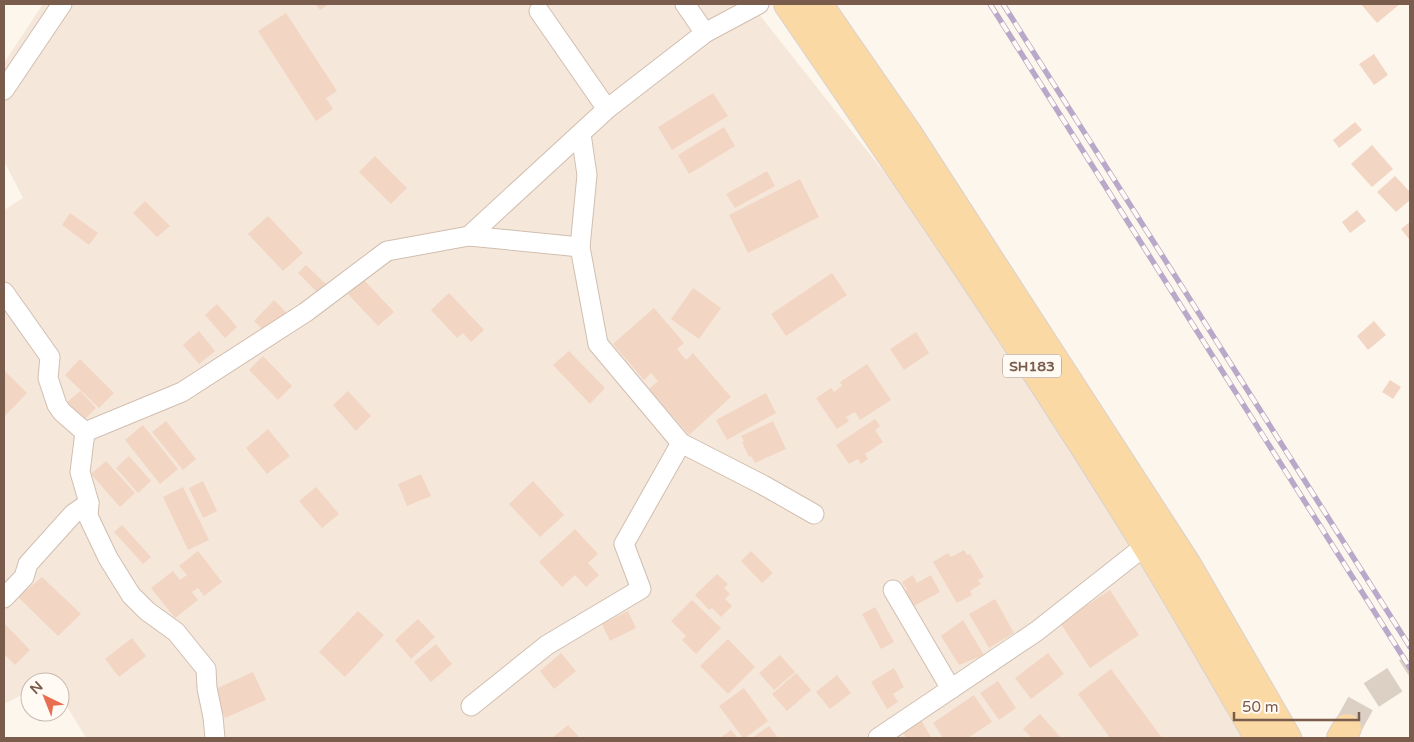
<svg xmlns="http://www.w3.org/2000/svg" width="1414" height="742" font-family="'Varela Round',sans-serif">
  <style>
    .residential { fill: #f5e8da }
    .building { fill: #f3d5c3 }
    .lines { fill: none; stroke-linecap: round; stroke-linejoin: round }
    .primary-tunnel { stroke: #dcd0c4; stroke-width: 28; stroke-dasharray: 28 14; stroke-linecap: butt }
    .street-casing { stroke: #d1beb0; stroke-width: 21 }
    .primary-casing { stroke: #dad1cd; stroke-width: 30 }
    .street { stroke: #fff; stroke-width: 19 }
    .primary { stroke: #fbd9a5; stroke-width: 28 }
    .rail-casing { stroke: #b9a8c9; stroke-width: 5.5 }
    .rail { stroke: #fffaf3; stroke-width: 4; stroke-dasharray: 11; stroke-linecap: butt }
    .labels { text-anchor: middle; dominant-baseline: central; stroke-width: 4; stroke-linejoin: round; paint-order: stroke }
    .shield { fill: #fffaf3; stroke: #a28b7f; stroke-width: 1 }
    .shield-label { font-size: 14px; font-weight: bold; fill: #7a5c4d }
  </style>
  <rect width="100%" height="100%" fill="#fdf6ec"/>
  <polygon class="residential" points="43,4 751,4 1215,590 1304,738 86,738 60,695 60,682 30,682 30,691 4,704 4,210 23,198 4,161 4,63"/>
  <g class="building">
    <polygon points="315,4 329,4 320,10"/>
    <polygon points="1361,4 1400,4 1377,23"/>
    <polygon points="286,13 337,91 326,98 333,109 316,121 258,31"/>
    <polygon points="1374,54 1388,75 1374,85 1359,64"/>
    <polygon points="713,93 728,116 672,150 658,127"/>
    <polygon points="1355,122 1362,130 1339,148 1333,140"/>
    <polygon points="724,127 735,146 689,174 678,155"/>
    <polygon points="1372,145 1393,169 1372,187 1351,164"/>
    <polygon points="375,156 407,188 391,204 359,172"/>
    <polygon points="767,171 775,186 735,208 726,194"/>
    <polygon points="1395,176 1410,192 1410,200 1396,212 1377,192"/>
    <polygon points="800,179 819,217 748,253 729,215"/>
    <polygon points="145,201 170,226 157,237 133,213"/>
    <polygon points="1357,210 1366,221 1350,233 1342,222"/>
    <polygon points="70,213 98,233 89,245 62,225"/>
    <polygon points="268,216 303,253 283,271 248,234"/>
    <polygon points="1410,222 1410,238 1409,239 1401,229"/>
    <polygon points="306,265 327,285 319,294 298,273"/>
    <polygon points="832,273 847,295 786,336 771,314"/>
    <polygon points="363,279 394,312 378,326 348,294"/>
    <polygon points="693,288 721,308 699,339 671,319"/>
    <polygon points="449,293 484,330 471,342 463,333 457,338 431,310"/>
    <polygon points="274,300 291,317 264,331 254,321"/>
    <polygon points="217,304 237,327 225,338 205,315"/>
    <polygon points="654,308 684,343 677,349 686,360 693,353 731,397 689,435 649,389 658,381 651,373 644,380 613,344"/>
    <polygon points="1374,321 1386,335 1368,350 1357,336"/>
    <polygon points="199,331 215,351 199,364 183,345"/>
    <polygon points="916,332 929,353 904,370 890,349"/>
    <polygon points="569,351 605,388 590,404 553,365"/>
    <polygon points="263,356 292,386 278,400 249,370"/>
    <polygon points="80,359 114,393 99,408 65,375"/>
    <polygon points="867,364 891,400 860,420 855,412 846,417 849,421 837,429 816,398 831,388 834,392 842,386 840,382"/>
    <polygon points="4,370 27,393 4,417"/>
    <polygon points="1390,380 1401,387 1393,399 1382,392"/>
    <polygon points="80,391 96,408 83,421 66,403"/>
    <polygon points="348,391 371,416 356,431 333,405"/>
    <polygon points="766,393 776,413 727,440 716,420"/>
    <polygon points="875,419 880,426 875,430 883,442 865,454 868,459 861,464 858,459 849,464 836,445"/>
    <polygon points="166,421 196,459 183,470 152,432"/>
    <polygon points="773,421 786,449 755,463 751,456 749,457 742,442 744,441 741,436"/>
    <polygon points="143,425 178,469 160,484 125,440"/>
    <polygon points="268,429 290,456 267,474 246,448"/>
    <polygon points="129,456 151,481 138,493 116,468"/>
    <polygon points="106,461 135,493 120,507 91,474"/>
    <polygon points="421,474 431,496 407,506 398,484"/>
    <polygon points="203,481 217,511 203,518 189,488"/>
    <polygon points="533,481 564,515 540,537 509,504"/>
    <polygon points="183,487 209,540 188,550 163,497"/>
    <polygon points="316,487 339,514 322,528 299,501"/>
    <polygon points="122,525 151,557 143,564 114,532"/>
    <polygon points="575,529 598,554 588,563 599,575 586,587 575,575 562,587 539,562"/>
    <polygon points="964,550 967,555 970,554 984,577 978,580 981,584 970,591 972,595 957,603 933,562 948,553 951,557"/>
    <polygon points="198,551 222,582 204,596 198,588 192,592 198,600 175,618 151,588 173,571 180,580 187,575 179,566"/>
    <polygon points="751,551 773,573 762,583 741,561"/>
    <polygon points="717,574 728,584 724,588 730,594 725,599 732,606 721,617 712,608 709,610 695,595"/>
    <polygon points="913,575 917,583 931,575 940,592 912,607 903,592 907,590 902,582"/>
    <polygon points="42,577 81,614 58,636 18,597"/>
    <polygon points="1110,590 1139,635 1090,668 1060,623"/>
    <polygon points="995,599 1014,633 989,648 969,614"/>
    <polygon points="692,600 721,628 696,654 682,640 686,636 671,621"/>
    <polygon points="875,607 894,642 881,649 862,614"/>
    <polygon points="358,611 384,635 345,677 319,652"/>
    <polygon points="628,611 636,628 610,641 602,624"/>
    <polygon points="418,619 435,637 411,659 395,640"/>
    <polygon points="963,620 984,655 959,665 941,636"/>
    <polygon points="4,623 30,650 15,665 4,654"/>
    <polygon points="132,638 146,656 119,677 105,659"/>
    <polygon points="728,639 755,667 728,694 700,666"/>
    <polygon points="436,644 452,664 431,682 414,662"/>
    <polygon points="561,653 576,671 554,689 540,671"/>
    <polygon points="1048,653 1064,674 1031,699 1015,678"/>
    <polygon points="780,655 795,672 774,690 759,673"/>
    <polygon points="894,668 904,687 893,694 898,702 887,709 871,682"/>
    <polygon points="1111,669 1162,738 1110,738 1078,694"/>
    <polygon points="253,672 266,700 225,718 213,690"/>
    <polygon points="796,673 811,690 787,711 772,694"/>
    <polygon points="837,675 851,693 830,709 816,692"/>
    <polygon points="998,681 1016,708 999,720 980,693"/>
    <polygon points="744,688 768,721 745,738 743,738 719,706"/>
    <polygon points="974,695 992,722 968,738 943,738 933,723"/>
    <polygon points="1040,714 1061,738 1032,738 1023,729"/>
    <polygon points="921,720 931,737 929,738 906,738 902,731"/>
    <polygon points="568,725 580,738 552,738"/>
    <polygon points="769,726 778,738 752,738"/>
    <polygon points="731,730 738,738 720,738"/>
  </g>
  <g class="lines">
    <polyline class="primary-tunnel" points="1347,728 1362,701 1410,670"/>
    <g class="street-casing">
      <g id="street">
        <polyline points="685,4 705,33"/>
        <polyline points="539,11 607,109"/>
        <polyline points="4,90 62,4"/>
        <polyline points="581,134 587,175 580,247 598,344 681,443 763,485 814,514"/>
        <polyline points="469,236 607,109 705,33 759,4"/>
        <polyline points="4,292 50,357 48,378 57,405 62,412 85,432 80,472 89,503 88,516 108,558 131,595 147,611 176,632 206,669 207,688 213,717 215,738"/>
        <polyline points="85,432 182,392 306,312 387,251 469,236 580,247"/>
        <polyline points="893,590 951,689"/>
        <polyline points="4,598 24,577 28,564 73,514 89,503"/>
        <polyline points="471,706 547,645 641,589 624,544 681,443"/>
        <polyline points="878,738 1037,631 1146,545"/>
      </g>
    </g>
    <g class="primary-casing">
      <g id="primary">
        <path d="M788,4C910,182 1033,361 1146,545C1185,609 1222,674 1259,738"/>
        <polyline points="818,4 908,134 1187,565 1287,738"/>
        <polyline points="1341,738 1347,728"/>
      </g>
    </g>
    <use href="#street" class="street"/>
    <use href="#primary" class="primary"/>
    <g class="rail-casing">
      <g id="rail">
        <polyline points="990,4 1410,668"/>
        <polyline points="1003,4 1410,647"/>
      </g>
    </g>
    <use href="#rail" class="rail"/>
  </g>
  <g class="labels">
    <rect class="shield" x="1003" y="354.5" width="58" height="23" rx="4"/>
    <g class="shield-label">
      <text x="1032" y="366">SH183</text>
    </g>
  </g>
  <rect width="1414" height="742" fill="none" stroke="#7a5c4d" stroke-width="10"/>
  <g transform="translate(45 697) rotate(317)"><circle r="24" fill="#fffaf3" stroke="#cabbb1"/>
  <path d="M0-4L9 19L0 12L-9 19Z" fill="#e76f51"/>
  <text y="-8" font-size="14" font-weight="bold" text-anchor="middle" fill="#7a5c4d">N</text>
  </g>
  <path d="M1234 712v8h125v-8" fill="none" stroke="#7a5c4d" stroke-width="2.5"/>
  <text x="1242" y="712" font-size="15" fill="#7a5c4d" stroke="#fffaf3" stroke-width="4" paint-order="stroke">50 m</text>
</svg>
